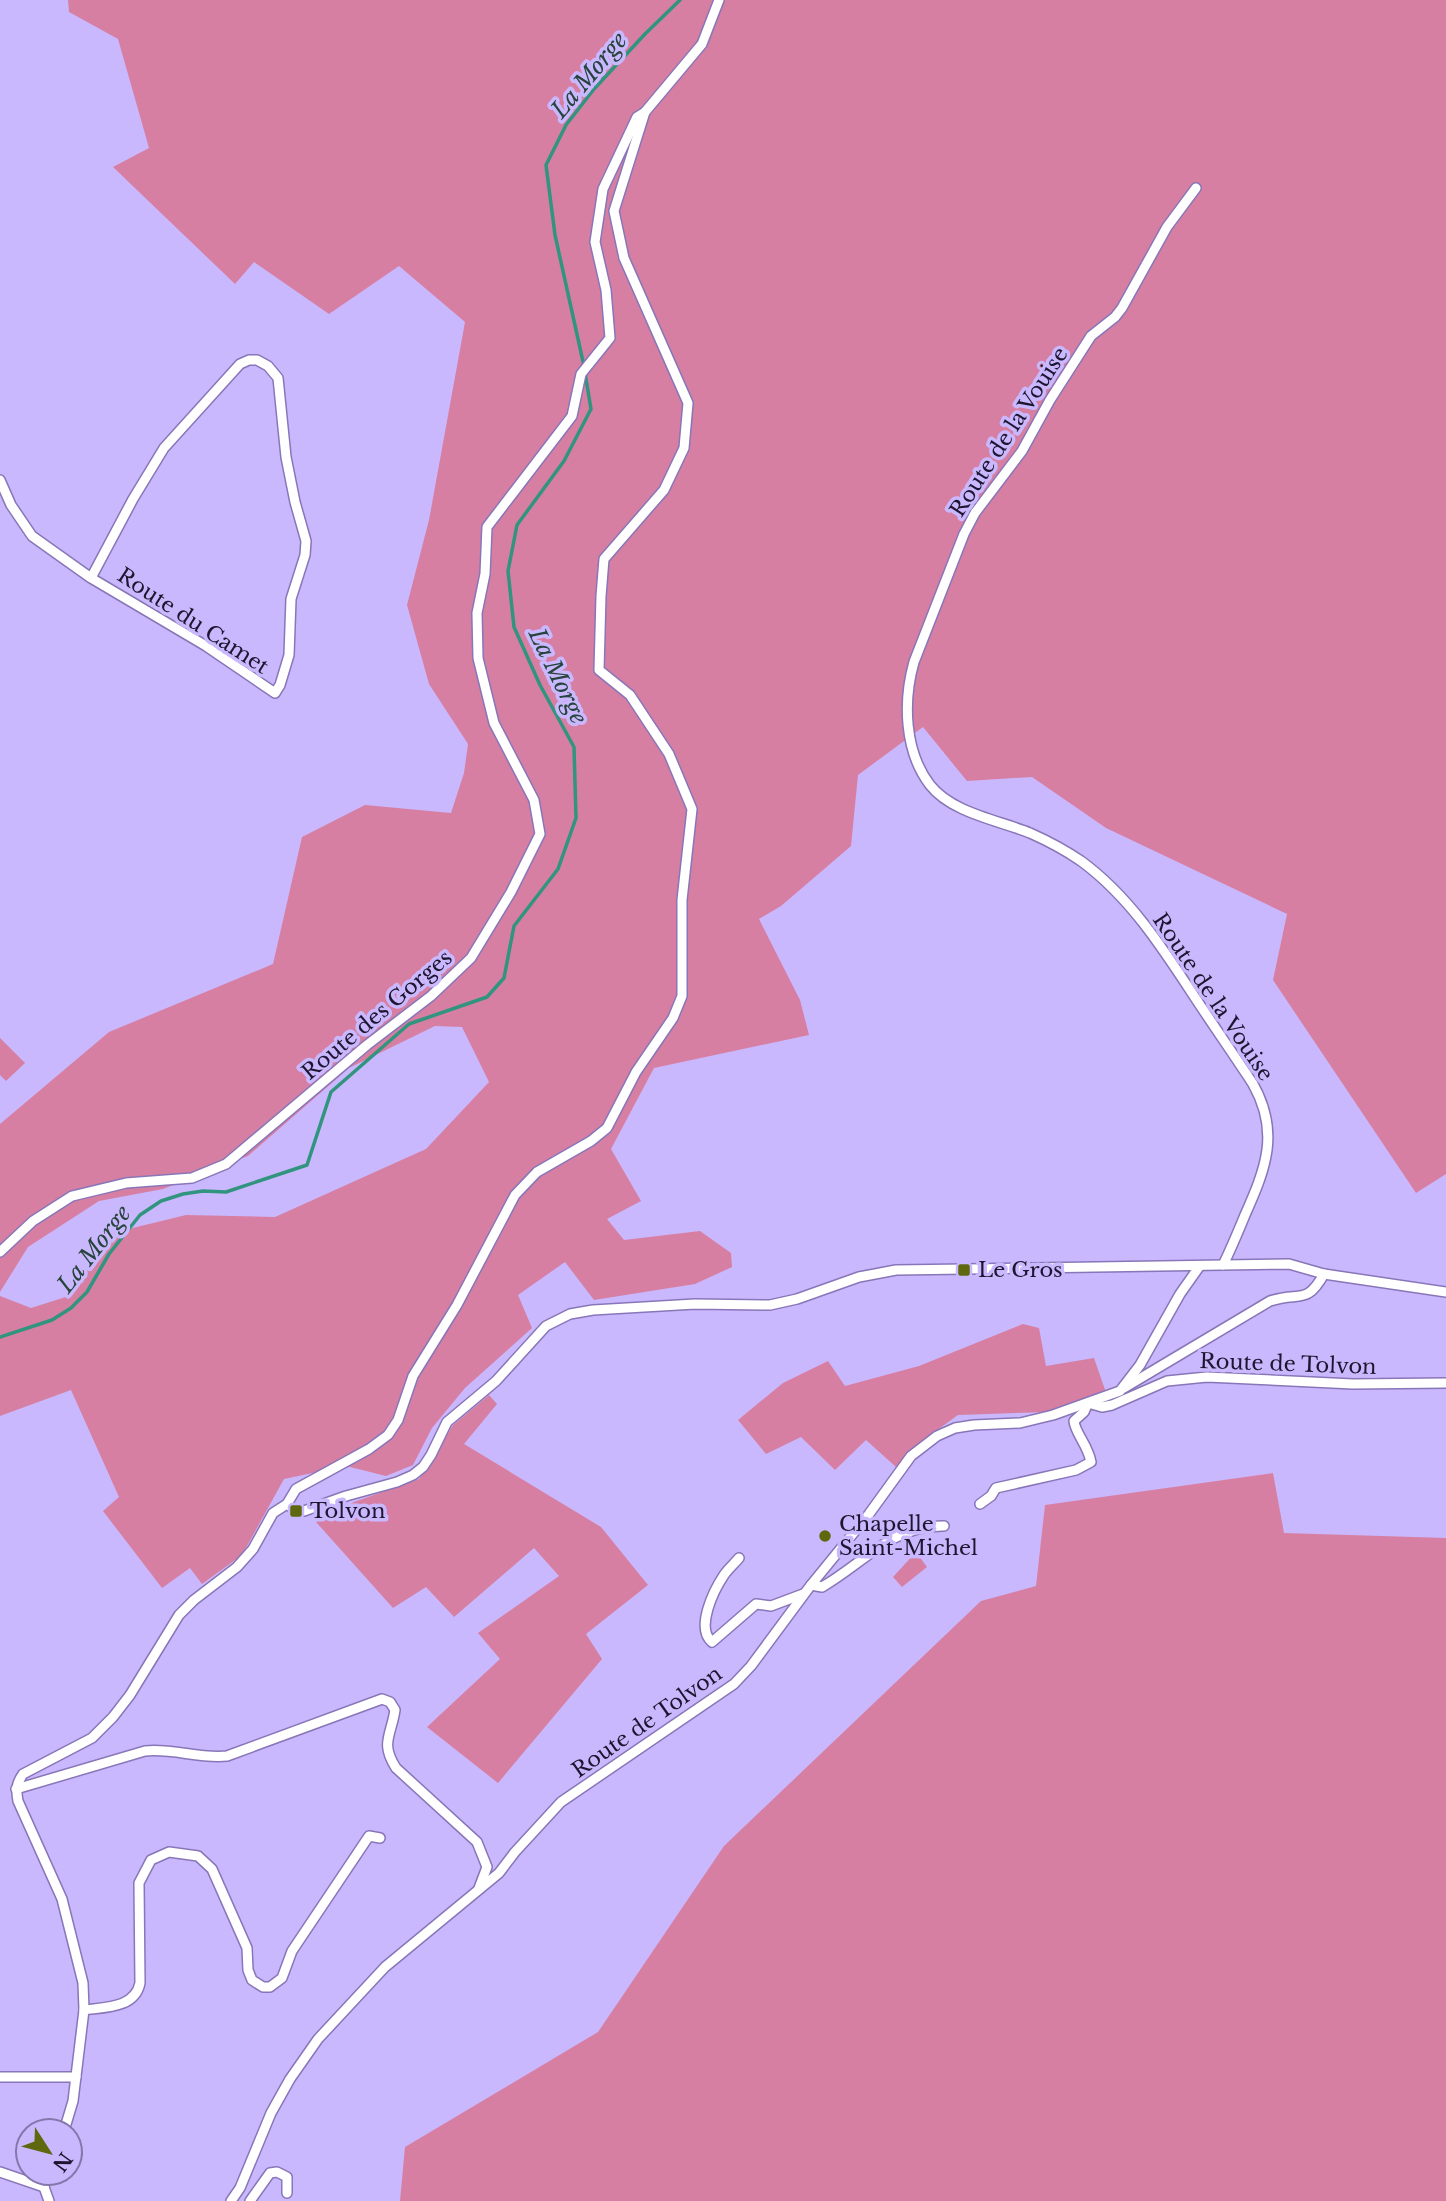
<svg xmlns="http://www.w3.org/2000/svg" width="1446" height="2201" font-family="'Libre Baskerville',serif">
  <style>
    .green { fill: #d77fa2 }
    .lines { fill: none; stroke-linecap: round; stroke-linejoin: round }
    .stream { stroke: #31947f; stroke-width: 3.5 }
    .street-casing { stroke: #8876b8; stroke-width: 12 }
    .street { stroke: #fff; stroke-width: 9 }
    .poi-dot { fill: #5f680c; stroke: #cab8fe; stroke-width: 2.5 }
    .labels { text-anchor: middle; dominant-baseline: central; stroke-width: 7; stroke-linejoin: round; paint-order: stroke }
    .street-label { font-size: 21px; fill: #1e1630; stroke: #cab8fe }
    .poi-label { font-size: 21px; fill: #1e1630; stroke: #cab8fe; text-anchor: start }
    .water-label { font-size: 23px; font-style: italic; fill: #26443c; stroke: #cab8fe }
  </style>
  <rect width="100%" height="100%" fill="#cab8fe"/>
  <g class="green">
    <polygon points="68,0 1446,0 1446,1174 1416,1193 1273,980 1287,914 1106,828 1032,777 967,781 923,727 858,775 851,846 781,906 759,919 800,1000 809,1035 654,1068 611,1149 641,1201 607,1219 624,1240 700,1231 731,1253 732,1267 695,1284 594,1300 565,1262 518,1295 532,1328 465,1388 432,1428 413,1465 386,1476 346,1466 284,1479 242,1555 202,1584 190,1568 162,1588 103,1511 119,1497 71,1390 0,1416 0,1296 31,1308 72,1295 108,1234 186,1215 275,1217 426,1149 489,1082 462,1027 435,1026 349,1068 248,1156 163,1189 99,1201 28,1247 0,1292 0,1124 109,1032 273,964 302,837 365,805 451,813 464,773 468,744 429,684 407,605 429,520 465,322 399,266 329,314 254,262 235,284 113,167 149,148 118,39 69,12"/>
    <polygon points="0,1038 25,1063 6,1081 0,1075"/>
    <polygon points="1023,1324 1039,1328 1046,1366 1094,1358 1112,1410 958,1415 922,1441 896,1467 866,1440 835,1470 801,1437 766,1454 738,1420 783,1383 828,1361 845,1386 919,1366"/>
    <polygon points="489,1395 497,1404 464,1444 601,1527 648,1585 586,1634 602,1659 498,1783 427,1727 500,1659 478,1633 559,1576 534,1548 454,1617 426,1587 393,1608 316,1522 354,1502 419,1479 453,1425"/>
    <polygon points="1273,1473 1284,1533 1446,1538 1446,2201 400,2201 405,2147 598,2032 724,1846 981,1601 1036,1586 1045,1505"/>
    <polygon points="916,1552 927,1567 902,1587 893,1577"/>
  </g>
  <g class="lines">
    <g class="stream">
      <polyline points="584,366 555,235 546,165 566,125 594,89 645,34 680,0"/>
      <polyline points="0,1337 52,1320 71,1308 87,1292 109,1254 140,1215 161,1201 183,1194 203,1191 226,1192 307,1165 331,1092 409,1024 487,997 504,978 514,926 558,869 576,818 574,747 540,685 514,627 508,571 517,525 564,461 591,409 585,373"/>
    </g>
    <g class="street-casing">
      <g id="street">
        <path d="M1196,188L1167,227L1122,308L1115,317L1091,336L1050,400L1022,451L975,513L964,534L914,662C903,701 904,751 930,785C952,813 998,820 1030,833C1048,841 1065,850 1081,861C1129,896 1162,947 1194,996C1213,1025 1234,1055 1253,1084C1280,1132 1266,1168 1245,1215C1238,1232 1231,1249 1223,1265"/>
        <polyline points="0,480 11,505 32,536 91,578 206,646 275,693 280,685 289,655 291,599 305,555 306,541 295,502 286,457 278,378 268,366 257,360 249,360 240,364 164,448 133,499 91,578"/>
        <polyline points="0,1252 33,1221 72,1196 126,1183 192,1178 226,1164 367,1045 431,996 471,958 511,892 540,834 534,800 494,723 478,658 477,613 485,574 487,527 572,416 581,374 610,338 606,290 595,242 603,189 637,117 645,112 702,44 719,0"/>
        <path d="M1124,1388L1270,1301C1300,1291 1306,1306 1324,1274"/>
        <polyline points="1088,1403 1102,1407 1112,1405 1167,1381 1207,1377 1353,1384 1446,1383"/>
        <polyline points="287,1504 296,1511 304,1511 346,1496 397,1482 413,1475 423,1467 431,1455 447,1422 496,1381 546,1326 570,1314 593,1310 695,1304 770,1305 797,1299 859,1277 896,1270 1289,1264 1324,1274 1446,1292"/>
        <path d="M980,1504L991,1496L996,1488L1076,1470L1091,1462C1088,1445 1075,1433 1074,1421L1084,1412L1088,1403"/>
        <path d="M739,1558C734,1564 728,1569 724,1575C714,1590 695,1628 712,1642L756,1604L771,1606L803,1594"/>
        <path d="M811,1585L822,1587C864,1563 892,1525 944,1526"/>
        <path d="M16,1789L145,1751C173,1748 199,1759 227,1756L382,1699L390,1702L395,1710C391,1736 380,1743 396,1768L477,1842L487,1867L479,1888"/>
        <path d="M84,2010C106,2007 135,2008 140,1983L139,1883L151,1860L169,1852L198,1856L212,1869L247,1948L248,1970L252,1980L263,1987H270L282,1978L292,1951L369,1836L380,1838"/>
        <polyline points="0,2077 76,2077"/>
        <path d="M64,2131L73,2101L84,2010L83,1983L62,1899L18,1801C16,1790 16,1784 23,1774L92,1738L113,1717L130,1695L179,1615L194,1600L237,1567L253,1549L273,1513L287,1504L296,1489L369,1449L388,1435L398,1420L413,1376L457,1305L515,1195L537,1172L591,1141L607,1128L636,1072L673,1018L682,996V900L692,809L669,754L630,695L599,670L601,596L604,559L664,490L684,448L688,403L624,258L614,211L645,112"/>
        <polyline points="0,2172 44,2187"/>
        <polyline points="47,2173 44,2187 49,2201"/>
        <polyline points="231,2201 240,2188 271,2113 290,2079 318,2039 385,1967 499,1873 515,1852 561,1802 734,1684 751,1666 811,1585 869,1514 911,1456 937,1436 955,1428 974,1425 1020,1423 1053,1415 1120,1391 1140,1365 1180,1294 1199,1267"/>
        <polyline points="250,2201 270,2173 277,2172 287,2177 287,2193"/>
      </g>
    </g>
    <use href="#street" class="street"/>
  </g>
  <g class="poi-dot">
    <rect x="957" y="1263" width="14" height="14" rx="3.5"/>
    <rect x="289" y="1504" width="14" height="14" rx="3.5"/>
    <circle cx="825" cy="1536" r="7"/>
  </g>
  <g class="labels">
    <g class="street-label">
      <text transform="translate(1009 432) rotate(-57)">Route de la Vouise</text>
      <text transform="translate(193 621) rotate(33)">Route du Camet</text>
      <text transform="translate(1213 997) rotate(56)">Route de la Vouise</text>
      <text transform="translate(377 1015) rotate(-40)">Route des Gorges</text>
      <text transform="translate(1288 1364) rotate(2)">Route de Tolvon</text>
      <text transform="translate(647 1722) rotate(-35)">Route de Tolvon</text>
    </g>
    <g class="poi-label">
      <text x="978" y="1270">Le Gros</text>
      <text x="310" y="1511">Tolvon</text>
      <text x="839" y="1524">Chapelle<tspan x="839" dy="24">Saint-Michel</tspan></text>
    </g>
    <g class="water-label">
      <text transform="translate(589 75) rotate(-50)">La Morge</text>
      <text transform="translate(558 676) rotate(64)">La Morge</text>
      <text transform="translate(94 1249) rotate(-52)">La Morge</text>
    </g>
  </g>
  <g transform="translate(49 2152) rotate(126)"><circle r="33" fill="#cab8fe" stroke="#8577ac" stroke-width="2"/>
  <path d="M0-5L12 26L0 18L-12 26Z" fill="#5f680c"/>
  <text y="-10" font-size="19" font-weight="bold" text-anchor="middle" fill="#1e1630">N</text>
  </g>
</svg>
